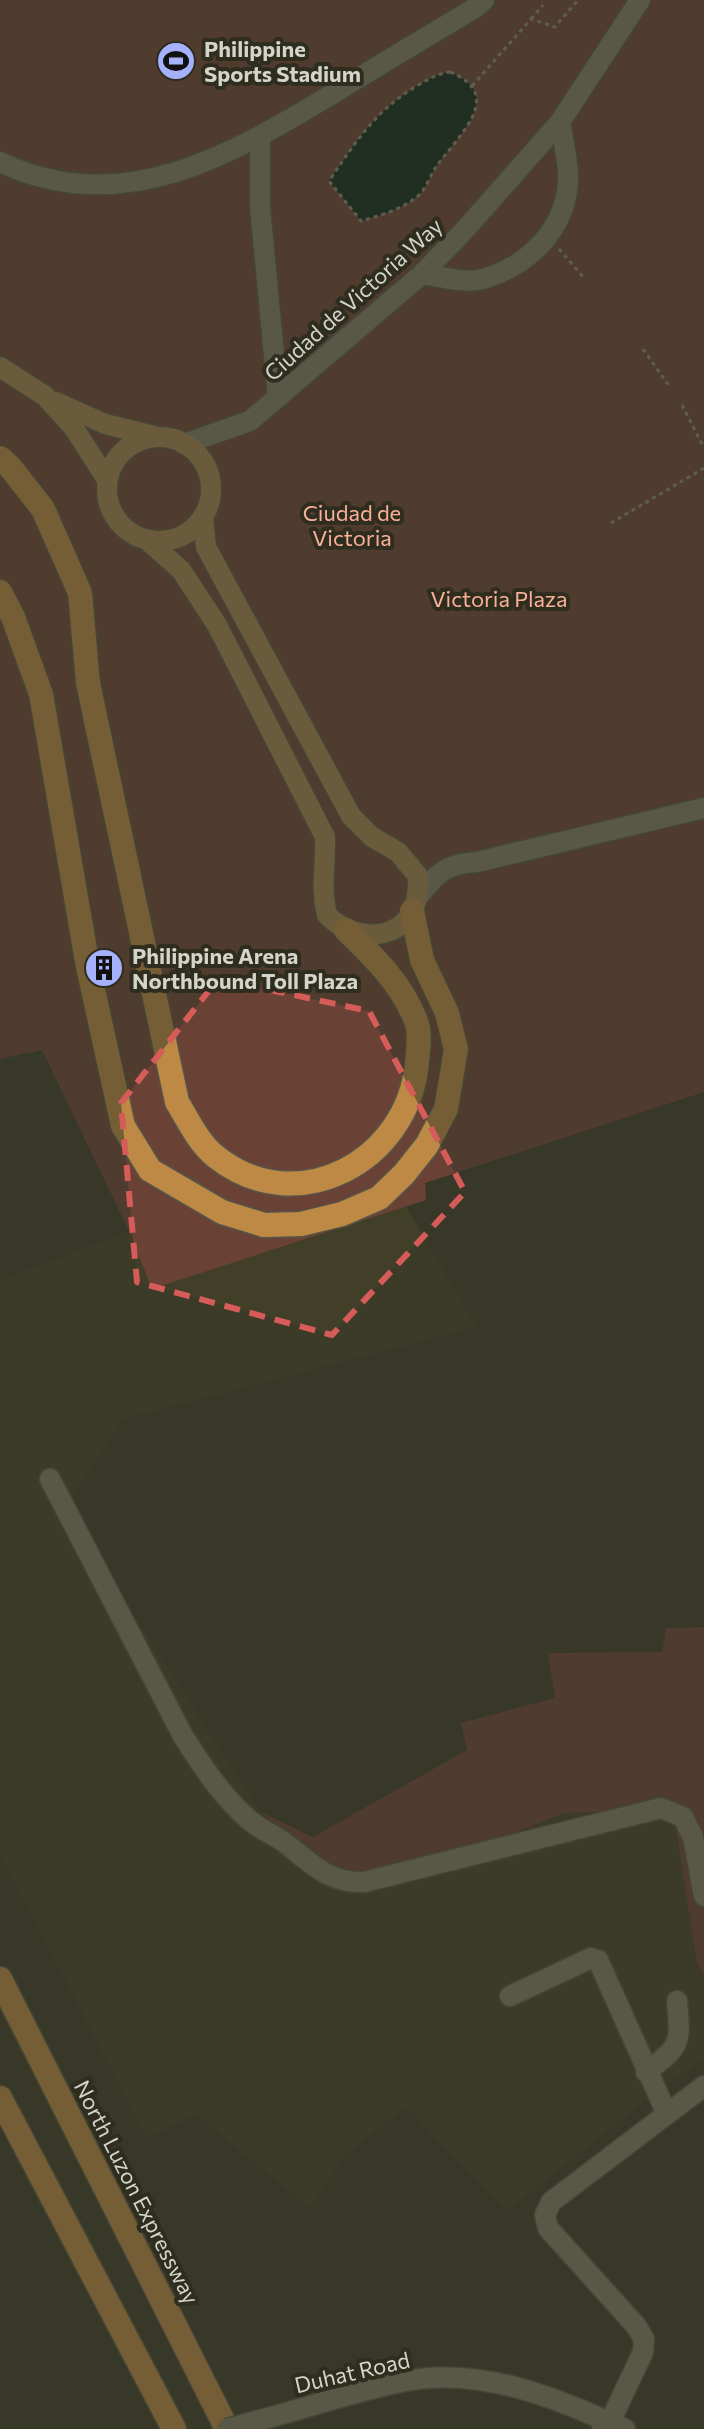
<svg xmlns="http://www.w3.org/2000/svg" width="704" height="2429" font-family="Commissioner,sans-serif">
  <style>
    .built { fill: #413f28 }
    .green { fill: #6a4135 }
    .water { fill: #06241d }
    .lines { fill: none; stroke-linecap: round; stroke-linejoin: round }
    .minor-casing { stroke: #565548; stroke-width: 23 }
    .major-casing { stroke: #565548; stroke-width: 23 }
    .highway-casing { stroke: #565548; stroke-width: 27 }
    .path { stroke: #8c8c7f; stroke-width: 3; stroke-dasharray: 4 4; stroke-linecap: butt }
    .minor { stroke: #807f6d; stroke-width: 20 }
    .major { stroke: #a58555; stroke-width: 20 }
    .highway { stroke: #be8945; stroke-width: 24 }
    .minor-bridge-casing { stroke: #565548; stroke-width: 23; stroke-linecap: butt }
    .minor-bridge { stroke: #807f6d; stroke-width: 20 }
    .marked { fill: none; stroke: #d55c59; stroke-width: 6; stroke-dasharray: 16 10; stroke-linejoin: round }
    .labels { text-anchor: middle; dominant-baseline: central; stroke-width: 8; stroke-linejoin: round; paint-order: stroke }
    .poi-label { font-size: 22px; font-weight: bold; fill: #d4d4ca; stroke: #2e2d1e; text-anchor: start }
    .street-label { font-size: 22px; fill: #d4d4ca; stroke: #2e2d1e }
    .park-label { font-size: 22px; fill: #faaf99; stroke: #2e2d1e }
  </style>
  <rect width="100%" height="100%" fill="#383828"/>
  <polygon class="built" points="406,1206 476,1327 122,1419 64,1508 261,1812 352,1895 565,1813 674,1809 697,1962 704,1975 704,2059 656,2092 507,2211 406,2107 345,2155 310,2208 196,2114 147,2138 0,1854 0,1281 129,1231 152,1289"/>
  <g class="green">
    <polygon points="0,0 704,0 704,1092 425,1183 426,1200 152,1289 129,1231 42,1050 0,1059"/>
    <polygon points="704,1627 704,1975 697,1963 673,1809 565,1813 352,1895 261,1812 313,1837 467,1750 461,1723 555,1698 548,1653 662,1652 666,1628"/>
  </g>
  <path class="water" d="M450,72C509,96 454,139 434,170C429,178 426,189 418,196C401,210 381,215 361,221L329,181C355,143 374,112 415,87C427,80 436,74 450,72Z"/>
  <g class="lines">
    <g class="minor-casing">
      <g id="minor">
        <polyline points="260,137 260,207 278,397"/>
        <path d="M0,162C122,220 231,155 334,93C381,64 428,36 475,8L484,0"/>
        <path d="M422,274C439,276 462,283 478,280C526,269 568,229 568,177C568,159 563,140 560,122"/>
        <polyline points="184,444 250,421 422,274 462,233 560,122 640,0"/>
        <path d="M418,897C437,873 445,864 477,862L704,808"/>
        <path d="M50,1479L183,1736C202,1766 221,1795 248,1819C258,1828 272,1834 284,1842C312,1864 328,1883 364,1882L661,1808L683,1817L693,1837L704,1896"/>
        <polyline points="510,1996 591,1958 598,1960 667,2114"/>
        <path d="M646,2072C681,2046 681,2044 677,2001"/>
        <path d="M282,2414C322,2403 361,2390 401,2382C479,2365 556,2398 625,2429"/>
        <polyline points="602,2429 610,2422 643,2352 644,2339 637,2327 548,2228 545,2215 551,2202 704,2086"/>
      </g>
    </g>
    <g class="major-casing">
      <g id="major">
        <polyline points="0,367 45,396 74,428 107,480"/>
        <polyline points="56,402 105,424 154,436"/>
        <circle cx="159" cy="489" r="52"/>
        <path d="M146,539L181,570L217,625L325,837C326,865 320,886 327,915C351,940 397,944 414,908C418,897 418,887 418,876L398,852L372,837L351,816L206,547L203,518"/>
      </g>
    </g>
    <g class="highway-casing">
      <g id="highway">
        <path d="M0,458L10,467L43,509L80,593L88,683L177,1102C188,1120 198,1142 215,1156C297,1222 408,1161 417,1063C418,1050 421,1033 416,1021C402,984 374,957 346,930"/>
        <polyline points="0,592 13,617 41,694 88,967 123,1126 150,1170 222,1212 264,1225 301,1224 342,1214 379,1198 404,1174 427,1145 446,1109 456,1049 447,1013 422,960 412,911"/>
        <polyline points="0,1979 227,2429"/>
        <polyline points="0,2098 174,2429"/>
      </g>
    </g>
    <g class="path">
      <polyline points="531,19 543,5"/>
      <path d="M450,72C509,96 454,139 434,170C429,178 426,189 418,196C401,210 381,215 361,221L329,181C355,143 374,112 415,87C427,80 436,74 450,72Z"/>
      <polyline points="472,86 531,19 555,27 578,0"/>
      <polyline points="559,249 585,279"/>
      <polyline points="643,349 669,386"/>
      <polyline points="682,405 704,448"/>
      <polyline points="611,523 704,468"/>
    </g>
    <use href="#minor" class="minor"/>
    <use href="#major" class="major"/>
    <use href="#highway" class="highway"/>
    <g class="minor-bridge-casing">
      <polyline id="minor-bridge" points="227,2429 282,2414"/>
    </g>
    <use href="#minor-bridge" class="minor-bridge"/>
  </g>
  <path d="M0 0H704V2429H0ZM218,979L369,1011L465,1192L332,1335L137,1282L121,1103Z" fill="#383828" fill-opacity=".55" fill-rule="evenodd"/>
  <path class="marked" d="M218,979L369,1011L465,1192L332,1335L137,1282L121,1103Z"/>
  <defs>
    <g id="stadium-disc" transform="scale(2)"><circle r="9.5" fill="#a5b1fc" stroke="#2e2d1e"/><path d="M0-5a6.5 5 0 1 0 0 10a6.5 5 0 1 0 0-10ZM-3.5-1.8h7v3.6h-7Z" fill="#111"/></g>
    <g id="building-disc" transform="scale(2)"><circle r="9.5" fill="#a5b1fc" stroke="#2e2d1e"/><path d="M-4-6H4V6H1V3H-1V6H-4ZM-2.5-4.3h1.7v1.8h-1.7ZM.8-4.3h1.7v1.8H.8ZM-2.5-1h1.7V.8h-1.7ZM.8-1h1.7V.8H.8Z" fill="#111"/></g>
  </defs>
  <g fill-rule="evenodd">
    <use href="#stadium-disc" x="176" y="61"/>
    <use href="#building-disc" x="104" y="968"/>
  </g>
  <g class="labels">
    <g class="poi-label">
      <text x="204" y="48">Philippine<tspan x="204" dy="25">Sports Stadium</tspan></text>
      <text x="132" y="955">Philippine Arena<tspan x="132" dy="25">Northbound Toll Plaza</tspan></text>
    </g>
    <g class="street-label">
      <text transform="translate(353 299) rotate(-42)">Ciudad de Victoria Way</text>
      <text transform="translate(137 2192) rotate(63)">North Luzon Expressway</text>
      <text transform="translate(352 2372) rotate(-13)">Duhat Road</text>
    </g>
    <g class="park-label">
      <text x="352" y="512">Ciudad de<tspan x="352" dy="25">Victoria</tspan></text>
      <text x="499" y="598">Victoria Plaza</text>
    </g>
  </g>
</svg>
